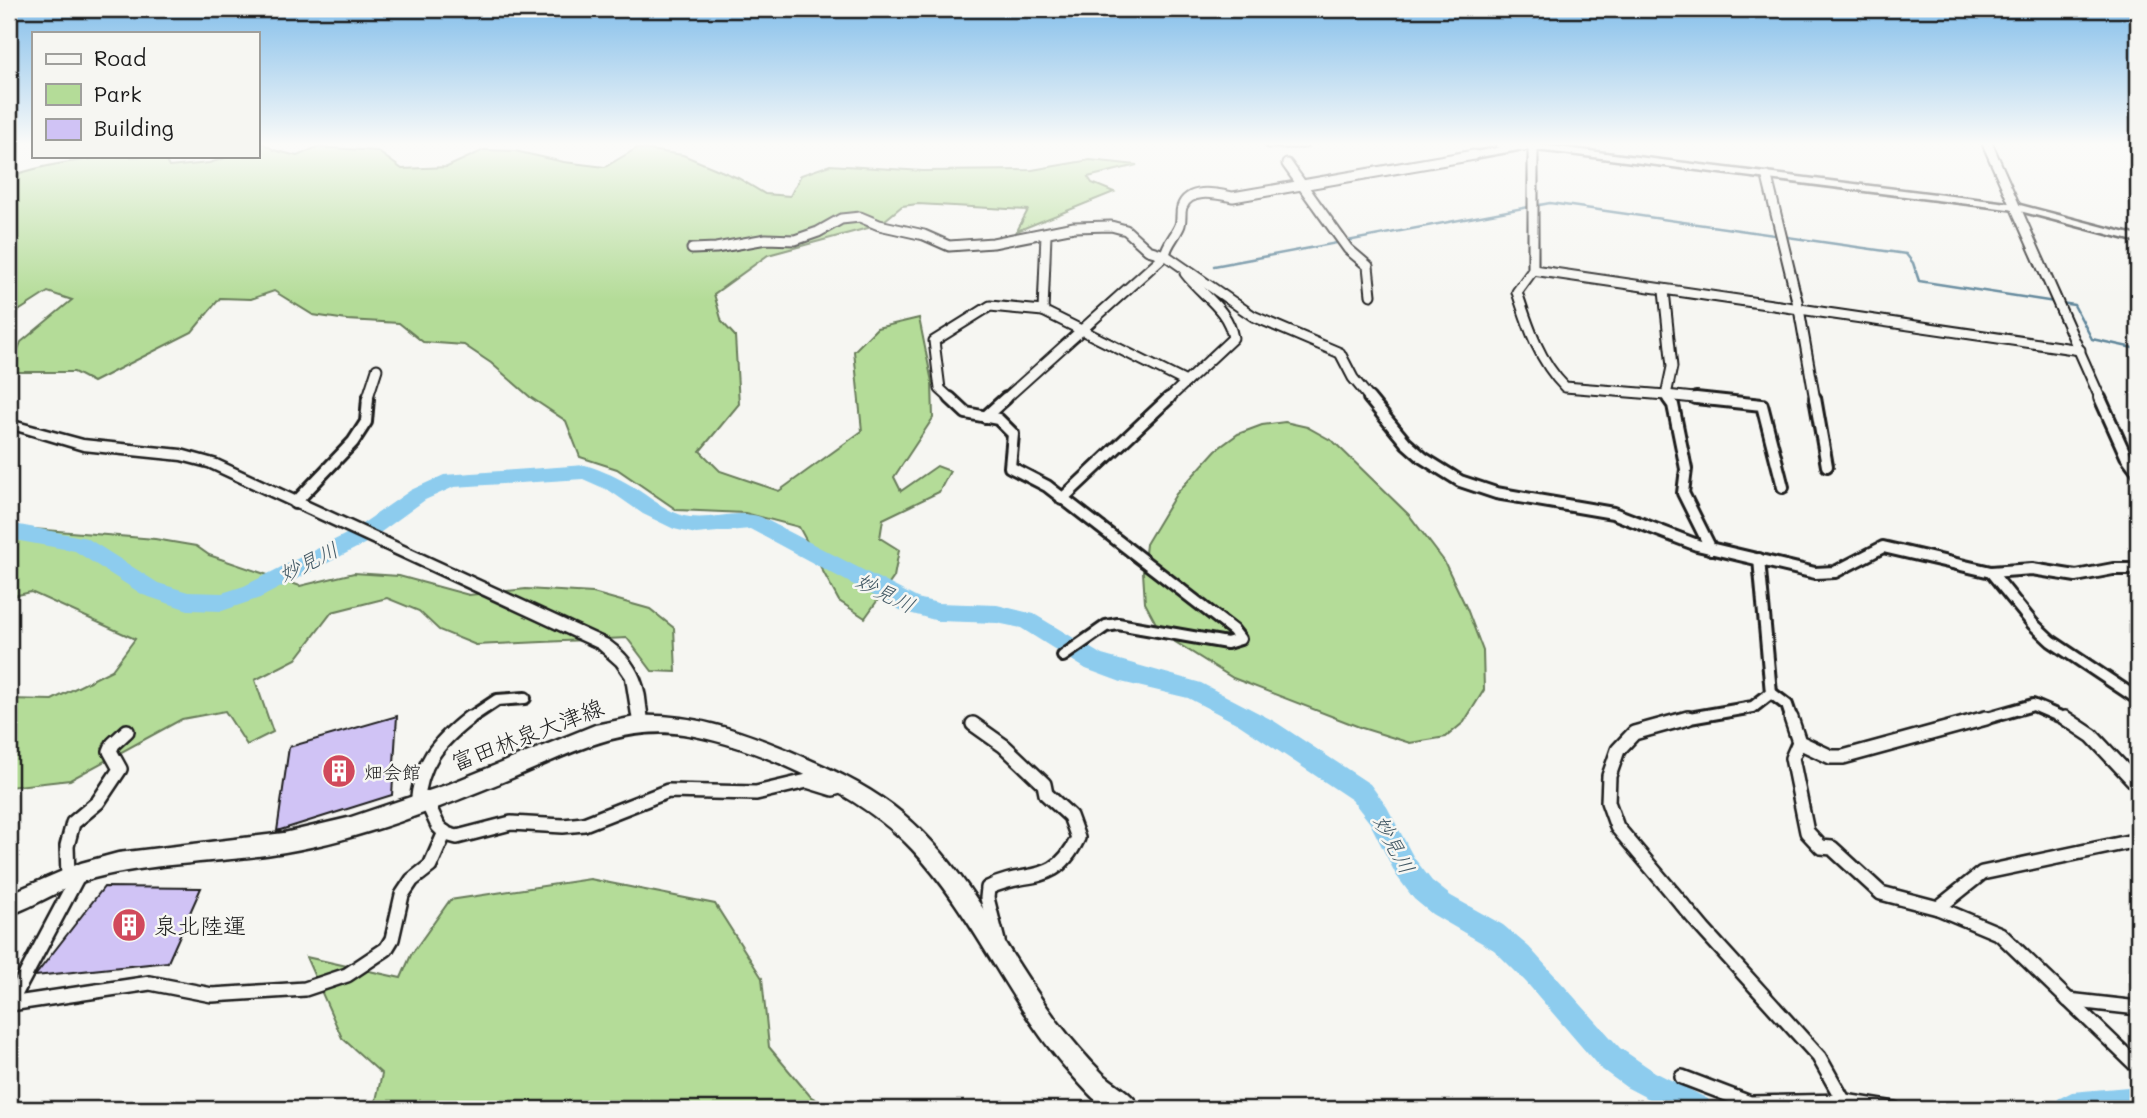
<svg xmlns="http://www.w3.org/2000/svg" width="2147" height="1118" font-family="Mali,'Klee One',sans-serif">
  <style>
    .green { fill: #b4dc98; stroke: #687c5a; stroke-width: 2 }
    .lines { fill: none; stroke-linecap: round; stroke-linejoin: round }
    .stream { stroke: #60869a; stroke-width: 2.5 }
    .river { fill: #8dccee; fill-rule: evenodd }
    .building { fill: #d0c3f5; stroke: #1c1c1c; stroke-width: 2 }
    .minor-far2-casing { stroke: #1c1c1c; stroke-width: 13 }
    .minor-far1-casing { stroke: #1c1c1c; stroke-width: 16 }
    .minor-casing { stroke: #1c1c1c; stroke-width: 18 }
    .tertiary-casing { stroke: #1c1c1c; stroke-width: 5 }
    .primary-casing { stroke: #1c1c1c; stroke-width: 5 }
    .minor-far2 { stroke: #f6f6f2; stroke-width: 9 }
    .minor-far1 { stroke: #f6f6f2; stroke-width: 10 }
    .minor { stroke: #f6f6f2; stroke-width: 13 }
    .tertiary { fill: #f6f6f2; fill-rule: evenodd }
    .primary { fill: #f6f6f2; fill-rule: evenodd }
    .labels { text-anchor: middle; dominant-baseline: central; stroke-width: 5; stroke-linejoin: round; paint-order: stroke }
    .poi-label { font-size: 19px; fill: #1c1c1c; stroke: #f6f6f2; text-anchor: start }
    .water-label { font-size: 21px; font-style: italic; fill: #445a66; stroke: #f6f6f2 }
    .near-street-label { font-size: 23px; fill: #1c1c1c; stroke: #f6f6f2 }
    .near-poi-label { font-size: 23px; fill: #1c1c1c; stroke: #f6f6f2; text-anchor: start }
  </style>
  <rect width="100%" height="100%" fill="#f6f6f2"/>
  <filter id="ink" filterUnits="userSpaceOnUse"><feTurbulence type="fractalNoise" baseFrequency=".0143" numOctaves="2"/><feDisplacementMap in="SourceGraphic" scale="14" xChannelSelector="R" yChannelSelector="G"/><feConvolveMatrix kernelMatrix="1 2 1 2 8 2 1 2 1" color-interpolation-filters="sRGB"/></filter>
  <g filter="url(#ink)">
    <g class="green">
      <path d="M263,143L274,150L297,156L317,147L377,151L402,169L447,167L484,150L515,151L564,162L605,167L637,148L683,155L738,178L765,194L790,196L801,175L830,165L923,171L1032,170L1090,160L1137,165L1088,177L1092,183L1114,192L1017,231L1028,210L918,204L902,206L879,225L768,255L714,294L722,322L735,336L739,404L700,451L720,471L779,491L862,431L854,351L877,328L919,318L932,382L933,418L894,477L901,491L937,466L950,471L939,492L883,519L880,538L899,550L894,577L865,618L839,601L799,527L745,513L677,510L617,469L580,457L566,421L530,397L491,363L464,345L423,342L399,323L347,320L313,315L274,291L251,299L220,298L192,332L93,382L74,372H9L21,342L72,300L48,292L9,317V193L20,173C67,159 114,156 163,156L169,167L209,163L232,156H257V145Z"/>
      <polygon points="1285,422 1307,427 1334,442 1409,515 1444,561 1467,609 1483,651 1484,690 1464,722 1446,737 1410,743 1362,728 1233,678 1161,633 1145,603 1143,572 1146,544 1176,494 1216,450 1238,434 1262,425"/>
      <polygon points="9,527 155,539 196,546 209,555 300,586 354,573 399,576 469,595 526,589 593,593 650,609 674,628 676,672 652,671 627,638 476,645 439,630 419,611 387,598 332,612 296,659 255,680 273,732 247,745 225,711 182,719 70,780 9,787 9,699 52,700 112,670 135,639 31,592 9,597"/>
      <polygon points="590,879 715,904 762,978 769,1047 811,1097 833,1109 374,1109 382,1074 342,1038 306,957 401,978 411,955 450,900"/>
    </g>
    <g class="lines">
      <polyline class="stream" points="1214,266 1550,203 1906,254 1913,263 1919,281 2074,305 2092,339 2138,349"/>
      <g class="river">
        <path d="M585,465C598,469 613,475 625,482C644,492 660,508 681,515C708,523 734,508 761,517L917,598L938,603L997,605L1034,614L1102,655L1201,683L1274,721L1370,784L1387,807L1414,858L1432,881L1451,896L1503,925L1529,947L1620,1048L1655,1072L1708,1099L1712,1109H1668L1626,1087L1600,1068L1526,982L1494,950L1432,914L1414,899L1396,875L1370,823L1352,800L1238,724L1188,698L1121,682L1086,669L1021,628L997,623L938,621L902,611L750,529L696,534L674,529L643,514L610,491L583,479L454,487L425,500L366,543L260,598L222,611L188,610L143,595L75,551L9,539V523L87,538L158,583L188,592L222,593L244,586L352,531L411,490L444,475Z"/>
        <polygon points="2128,1087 2138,1090 2138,1109 2053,1109 2058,1099 2072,1092"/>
      </g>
    </g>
    <g class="building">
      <polygon points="397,716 392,795 277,831 289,747"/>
      <polygon points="104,887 201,888 168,962 35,976"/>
    </g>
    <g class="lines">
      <g class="minor-far2-casing">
        <g id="minor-far2">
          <polyline points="1269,143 1304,143"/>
          <polyline points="1500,143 1524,146"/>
          <polyline points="1987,143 2101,400"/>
          <path d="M1533,146V270L1517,292C1528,326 1539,361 1565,387L1666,395L1672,367L1664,291"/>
          <polyline points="1287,164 1348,249 1368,266 1371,295"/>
          <polyline points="1767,177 1799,309 1815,400"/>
          <polyline points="1046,234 1043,311 1186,382"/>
          <polyline points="692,249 716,248 766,239 795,240 818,232 841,219 860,217 879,225 924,235 949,246 993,243 1074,227 1111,226 1126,230 1148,250 1165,255"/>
          <polyline points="1533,270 2080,350"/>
          <polyline points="1666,395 1713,400"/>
          <polyline points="1666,395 1669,400"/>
          <polyline points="367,400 377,369"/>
          <polyline points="952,400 940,389 934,341 990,306 1043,311"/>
          <polyline points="1004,400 1165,255"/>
          <path d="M1167,400L1233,338C1228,308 1202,296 1185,273"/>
          <path d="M1371,400L1353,378L1340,353L1253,316L1165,255C1167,243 1176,236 1180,225C1182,219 1180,213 1182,207C1189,187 1217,194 1233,197L1474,155"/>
        </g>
      </g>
      <g class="minor-far1-casing">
        <g id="minor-far1">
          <polyline points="950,398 966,413 998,419 1013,434 1010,467 1047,486 1233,630 1240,639 1227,643 1118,624 1106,626 1063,656"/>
          <polyline points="1369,398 1406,443 1423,458 1460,481 1496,493 1613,513 1697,545 1815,573 1835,572 1883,547 1991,572 2032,569 2076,576 2113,569 2138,569"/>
          <polyline points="1668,398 1673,405 1686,469 1683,493 1711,549"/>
          <polyline points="1696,398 1762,405 1783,487"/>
          <polyline points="1815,398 1827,466"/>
          <polyline points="2100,398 2126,456 2138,472"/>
          <polyline points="985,417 1006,398"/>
          <polyline points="1062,499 1169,398"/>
          <polyline points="295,503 353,442 366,422 368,398"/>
          <polyline points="1991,572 2033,624 2051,641 2138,699"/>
          <polyline points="1771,693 1787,705 1792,720"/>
          <polyline points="467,720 497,700 525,698"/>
          <polyline points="1678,720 1753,707 1771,693 1759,559"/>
          <polyline points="1980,720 2033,705 2068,720"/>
        </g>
      </g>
      <g class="minor-casing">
        <g id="minor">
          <polyline points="1688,718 1634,733 1618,750 1609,776 1608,802 1617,827 1703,929 1819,1057 1848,1109"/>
          <polyline points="1791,718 1799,742 1831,757 1843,757 1986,718"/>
          <polyline points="2065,718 2092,736 2138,785"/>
          <path d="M973,724L1004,746L1044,784L1046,794L1070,816L1078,838C1053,889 1027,868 988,888L987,898L998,941"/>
          <polyline points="1799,742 1792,758 1807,832 1821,847 1832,848 1881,893 1938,908 2000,934 2138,1067"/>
          <polyline points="427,802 438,826 446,834 457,837 511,823 563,826 584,824 668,791 756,793 807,781 833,789 843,786"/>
          <path d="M417,805C420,764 437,743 469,718"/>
          <polyline points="68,877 67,846 73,823 98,802 120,769 110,751 113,744 127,731"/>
          <polyline points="1938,908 1982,873 2138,840"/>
          <polyline points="2068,1000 2138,1008"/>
          <polyline points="10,1004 150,983 212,995 305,989 347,975 386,949 392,939 402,895 412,880 430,866 445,832"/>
          <polyline points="9,1006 79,874"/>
          <polyline points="1682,1077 1750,1103 1845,1101 1894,1109"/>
        </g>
      </g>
      <g class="tertiary-casing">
        <g id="tertiary">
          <polygon points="1525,143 2016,204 2138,236 2138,242 2016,210 1554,152 1524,149 1474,158 1469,155 1474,152"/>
          <path d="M9,420L83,440L181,450L217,460L608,640C632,657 644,677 646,706C647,714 649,721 646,728L640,730L634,728L626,678L617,665L598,648L208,467L181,460L83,450L9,428Z"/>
        </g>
      </g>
      <g class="primary-casing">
        <path id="primary" d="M640,716C692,714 738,730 785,749C822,765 860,781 893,806C966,862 1003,948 1057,1021C1071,1039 1086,1057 1102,1073C1115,1085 1134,1093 1140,1109C1131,1109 1115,1112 1107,1108C1094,1101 1083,1087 1073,1076C1010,1008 976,917 912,849C862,795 756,745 683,734C621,725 567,755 512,778C439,808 363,839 285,852C221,863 156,862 94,878C64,886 38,905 9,915V894L81,863L118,853L284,833L348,818L449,784L595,725Z"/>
      </g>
      <use href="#minor-far2" class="minor-far2"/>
      <use href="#minor-far1" class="minor-far1"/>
      <use href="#minor" class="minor"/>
      <use href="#tertiary" class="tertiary"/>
      <use href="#primary" class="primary"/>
    </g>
  </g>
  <linearGradient id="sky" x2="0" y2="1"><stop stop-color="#83beea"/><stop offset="0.48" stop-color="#fbfbf9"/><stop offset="1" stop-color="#fbfbf9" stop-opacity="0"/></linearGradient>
  <rect width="2147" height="300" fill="url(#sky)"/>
  <defs>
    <g id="building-disc" transform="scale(1.75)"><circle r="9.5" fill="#d1495b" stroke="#f6f6f2"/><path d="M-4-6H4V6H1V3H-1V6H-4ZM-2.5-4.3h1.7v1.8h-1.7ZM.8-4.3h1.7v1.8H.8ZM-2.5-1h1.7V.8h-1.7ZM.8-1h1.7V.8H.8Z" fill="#fff"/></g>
  </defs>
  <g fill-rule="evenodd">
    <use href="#building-disc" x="339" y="771"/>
    <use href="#building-disc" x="129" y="925"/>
  </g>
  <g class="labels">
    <g class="poi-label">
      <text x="364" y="771">畑会館</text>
    </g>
    <g class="water-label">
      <text transform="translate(308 561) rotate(-26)">妙見川</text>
      <text transform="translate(886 592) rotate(27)">妙見川</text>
      <text transform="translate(1395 844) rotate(62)">妙見川</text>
    </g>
    <g class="near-street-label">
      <text transform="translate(527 734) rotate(-21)">富田林泉大津線</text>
    </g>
    <g class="near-poi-label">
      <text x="154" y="925">泉北陸運</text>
    </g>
  </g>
  <rect width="2147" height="1118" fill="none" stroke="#f6f6f2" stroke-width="35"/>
  <rect x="18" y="18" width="2112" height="1083" fill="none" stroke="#1c1c1c" stroke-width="2.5" filter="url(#ink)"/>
  <rect x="32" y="32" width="228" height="126" fill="#f6f6f2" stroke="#9f9f9c" stroke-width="2"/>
  <rect x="46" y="54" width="35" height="10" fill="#f6f6f2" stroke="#9f9f9c" stroke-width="2"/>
  <text x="94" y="66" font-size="21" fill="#1c1c1c">Road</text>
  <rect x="46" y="84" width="35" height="21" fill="#b4dc98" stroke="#9f9f9c" stroke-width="2"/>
  <text x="94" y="102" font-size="21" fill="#1c1c1c">Park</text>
  <rect x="46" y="119" width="35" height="21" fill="#d0c3f5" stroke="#9f9f9c" stroke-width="2"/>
  <text x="94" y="136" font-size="21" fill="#1c1c1c">Building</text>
</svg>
